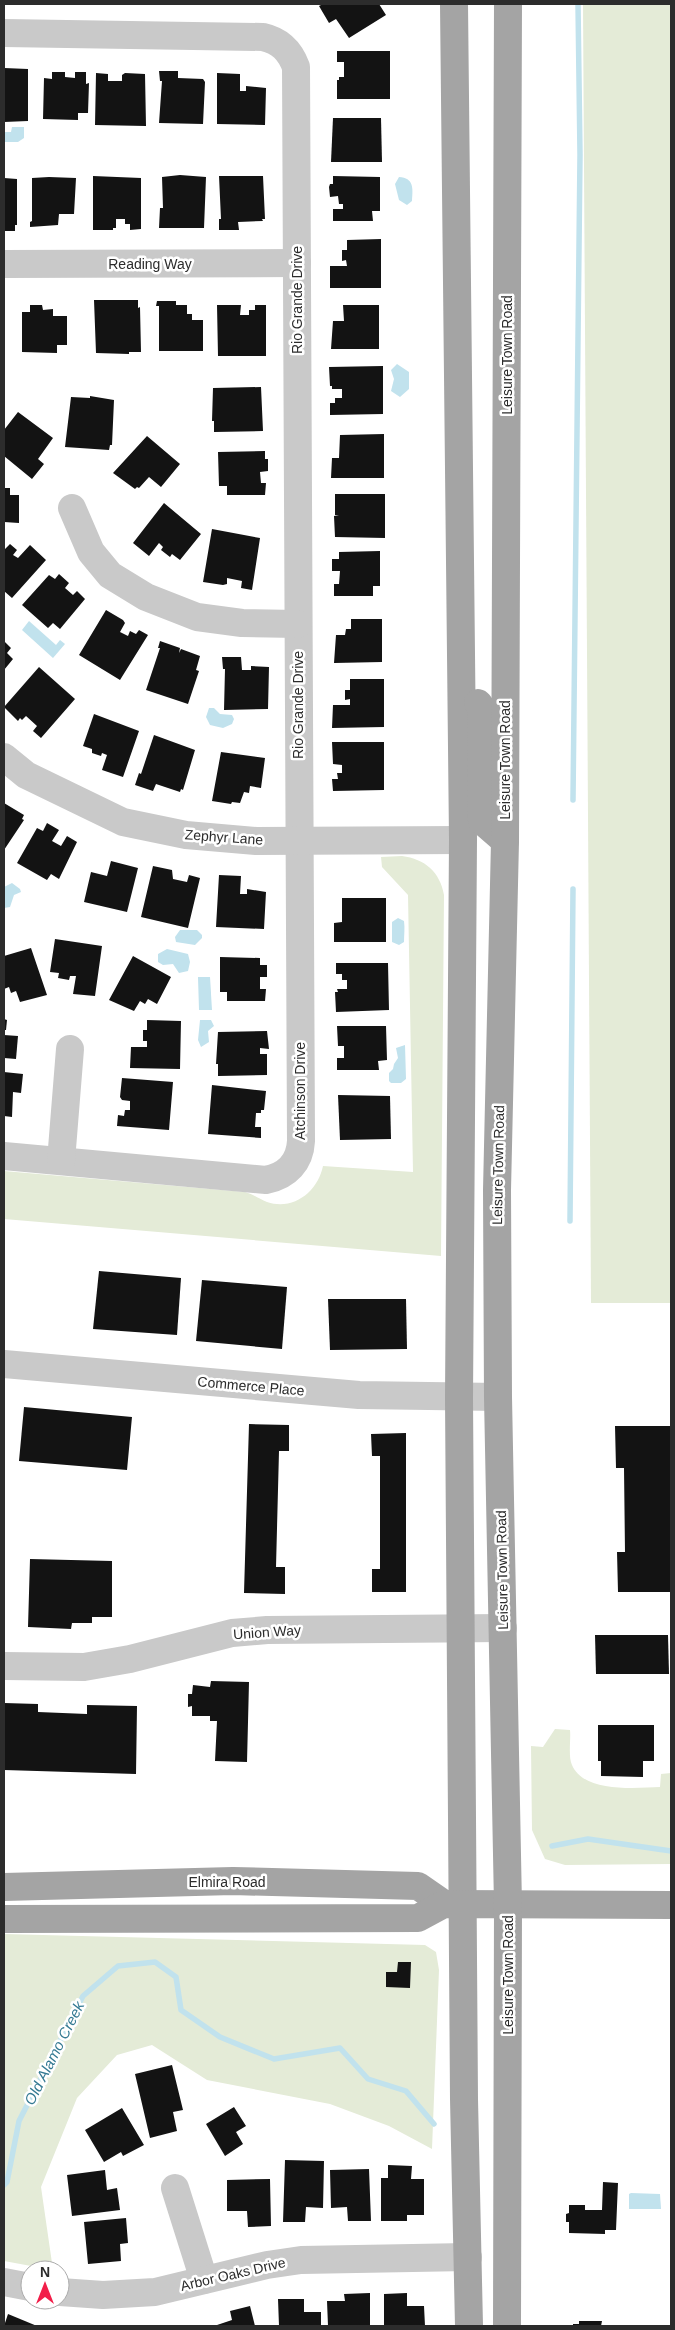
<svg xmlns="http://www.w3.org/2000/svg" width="675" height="2330" font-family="Arial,sans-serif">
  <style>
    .green { fill: #e4ebd7 }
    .water { fill: #c1e2ed }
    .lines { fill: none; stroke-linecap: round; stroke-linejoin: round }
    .stream { stroke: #c1e2ed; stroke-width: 5.5 }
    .building { fill: #131313 }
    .minor { stroke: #c9c9c9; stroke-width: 28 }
    .major { stroke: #a4a4a4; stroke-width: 28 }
    .labels { text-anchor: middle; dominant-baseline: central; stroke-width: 5; stroke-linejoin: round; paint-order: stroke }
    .street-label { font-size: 14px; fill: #2c2c2c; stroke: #fff }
    .water-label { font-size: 15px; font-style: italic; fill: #347a93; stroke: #fff }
  </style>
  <rect width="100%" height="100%" fill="#fff"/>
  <g class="green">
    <polygon points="583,4 671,4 671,1303 591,1303"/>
    <path d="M402,856C425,859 440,872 444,895L441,1256L4,1219V1171L245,1192C253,1194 259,1199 267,1202C294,1211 318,1191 323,1166L413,1172L408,895L382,867L381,857Z"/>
    <path d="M555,1729L570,1730C571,1739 568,1757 572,1765C584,1793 635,1788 660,1787L661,1774L671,1773V1864L565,1865L545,1859L532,1830L531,1746L543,1747Z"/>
    <polygon points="4,1934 425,1945 436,1952 439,1970 432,2149 389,2126 330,2104 207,2080 152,2045 117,2055 77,2098 41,2187 53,2270 4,2261"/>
  </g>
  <g class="water">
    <polygon points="12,127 24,127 24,138 18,142 4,142 4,132 11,132"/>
    <path d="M399,177C414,178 413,188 412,201L407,205L399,200L395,184Z"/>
    <polygon points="397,364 409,372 409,389 400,397 391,391 394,379 391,370"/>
    <polygon points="29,621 56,645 60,640 65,644 53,658 22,630"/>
    <polygon points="209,708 214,708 220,714 232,715 234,719 232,724 223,728 210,725 206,717"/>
    <polygon points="12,883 20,889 21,892 14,895 10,907 4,908 4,887"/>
    <path d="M398,918L404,921C405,928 404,935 404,942L399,945L392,942V922Z"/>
    <polygon points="180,930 197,930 202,935 202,938 195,945 176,942 175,937"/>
    <polygon points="167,949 188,954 190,962 188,971 179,973 173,964 163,965 158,962 158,954"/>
    <polygon points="198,977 210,977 212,1010 199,1010"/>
    <polygon points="200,1020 211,1020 214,1026 208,1031 209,1042 201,1047 198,1040"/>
    <polygon points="405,1045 406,1079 401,1083 391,1083 389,1081 389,1073 393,1069 394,1064 398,1058 396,1048"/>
    <polygon points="631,2193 660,2194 661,2209 629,2209 629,2194"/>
  </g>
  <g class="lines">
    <g class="stream">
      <polyline points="573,800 580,155 578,4"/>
      <polyline points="570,1221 573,889"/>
      <polyline points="552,1846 588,1839 671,1851"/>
      <polyline points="4,2185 7,2182 19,2121 83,1996 118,1966 155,1962 176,1977 181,2010 220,2037 274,2059 340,2048 368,2079 406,2091 434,2124"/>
    </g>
  </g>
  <g class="building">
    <polygon points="323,4 379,4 386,15 349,38 336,19 329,23 319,6"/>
    <polygon points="337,51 390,51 390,99 337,99 337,80 339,80 339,77 344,77 344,62 337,62"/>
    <polygon points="4,68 28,69 28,121 4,122"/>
    <polygon points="159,71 178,71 178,78 203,79 205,82 203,124 159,123 162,81 160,81"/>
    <polygon points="52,72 65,72 65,77 75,78 75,72 86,72 86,84 89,83 88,113 78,113 78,120 43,119 44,78 52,79"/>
    <polygon points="96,73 108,74 108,81 122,81 122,75 125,73 145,74 146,126 95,125"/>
    <polygon points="217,73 240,74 240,91 246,91 246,86 266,88 265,125 217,124"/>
    <polygon points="333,118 381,118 382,162 331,162"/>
    <polygon points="180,175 206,177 204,228 159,228 160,208 163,208 162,177"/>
    <polygon points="93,176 141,178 141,229 130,230 130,224 125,224 125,219 116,219 116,228 113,228 113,230 93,230"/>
    <polygon points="219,176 263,176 265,219 262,219 263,221 238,222 239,230 219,230 219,219 221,219"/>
    <polygon points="333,176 380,177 380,211 372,211 373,221 333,221 333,209 343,209 343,204 339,204 338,196 330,197 329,187 330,184 333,184"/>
    <polygon points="49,177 76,178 74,214 59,214 58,225 30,227 30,222 32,221 32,178"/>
    <polygon points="4,178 17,179 17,225 15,225 15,231 4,231"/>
    <polygon points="381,239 381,288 330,288 330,266 347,266 346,260 342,261 342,250 347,250 347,240"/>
    <polygon points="94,300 138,300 138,308 140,307 141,352 129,352 129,354 96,353"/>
    <polygon points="157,301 176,301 176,305 187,305 187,314 192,314 192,320 203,320 203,351 159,351 159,306 156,306"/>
    <polygon points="30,305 42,305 43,310 53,309 53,316 67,316 67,345 57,345 57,353 22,352 22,312 30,312"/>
    <polygon points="217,305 241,305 240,315 249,315 249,310 255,310 255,305 266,305 266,356 218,356"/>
    <polygon points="343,305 379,305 379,349 331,349 333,321 344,321"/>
    <polygon points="383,366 383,414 330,415 330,403 335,403 335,398 342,398 342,389 332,389 332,386 330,386 329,367"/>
    <polygon points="261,387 263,431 214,432 214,421 212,421 213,388"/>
    <polygon points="90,396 114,400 112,445 110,445 109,450 65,447 71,397 90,398"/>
    <polygon points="18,412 53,438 38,459 44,464 32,479 4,456 4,430"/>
    <polygon points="384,434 384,478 331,478 332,458 339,458 340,435"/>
    <polygon points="147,436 180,464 161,487 149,477 139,488 137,487 135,489 113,473"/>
    <polygon points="265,451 265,459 268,459 268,471 260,472 261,483 266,483 265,495 227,495 227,486 219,486 218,452"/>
    <polygon points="4,488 10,488 10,495 19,495 19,523 4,522"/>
    <polygon points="335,494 385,494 385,538 335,537 334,516 339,515 335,515"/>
    <polygon points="164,503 201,534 180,560 172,554 170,557 161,550 163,547 159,543 149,556 133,543"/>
    <polygon points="212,529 260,538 252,590 241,588 242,581 227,578 227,584 223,585 203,582"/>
    <polygon points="10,544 17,550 13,555 18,558 30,545 46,560 12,598 4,591 4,548 5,549"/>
    <polygon points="380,551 380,586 373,586 373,596 334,596 334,584 339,584 340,571 332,571 332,559 339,559 339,552"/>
    <polygon points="59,574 69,583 65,588 73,595 77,591 85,599 60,629 53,623 48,628 22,605 49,575 55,579"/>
    <polygon points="106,610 123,620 125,623 120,632 128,636 130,631 136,634 139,630 148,635 120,680 79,655"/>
    <polygon points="351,619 382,619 382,662 334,663 336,635 345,635 346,629 351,629"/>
    <polygon points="4,641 11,648 7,653 13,659 4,670"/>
    <polygon points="160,641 180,648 179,653 181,649 200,656 196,670 199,671 188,704 146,690 160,648 158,648"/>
    <polygon points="222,657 241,657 242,670 251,670 251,666 269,667 268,709 224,710 225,669 223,669"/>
    <polygon points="39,667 75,699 41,738 33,731 37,726 26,716 22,720 20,718 18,721 4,707"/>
    <polygon points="350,679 384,679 384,727 332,728 333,705 350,705 350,699 345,700 345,690 350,690"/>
    <polygon points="94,714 139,731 123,777 102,770 107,755 102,753 101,756 92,753 92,749 83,746"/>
    <polygon points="154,735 195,750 183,790 181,789 180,792 156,784 153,791 135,785 139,773 141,774"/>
    <polygon points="332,742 384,742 384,790 333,791 332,779 338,779 337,773 342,773 342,765 333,764"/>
    <polygon points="221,752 265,758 261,788 250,786 249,793 244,792 240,803 232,802 231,804 212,801"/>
    <polygon points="4,803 24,815 22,819 24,820 4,850"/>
    <polygon points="47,823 59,830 52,841 61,846 67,836 77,842 59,879 51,874 47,880 17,863 37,828 43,831"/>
    <polygon points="111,861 138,868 127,912 84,902 91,872 107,876"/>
    <polygon points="153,866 172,870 173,879 187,882 189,875 200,878 188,928 141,917"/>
    <polygon points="219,875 241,876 240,894 247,894 247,889 266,892 264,929 216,927"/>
    <polygon points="342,898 386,898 386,942 334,942 334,923 342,922"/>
    <polygon points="55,939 102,946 95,996 73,994 76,976 70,976 69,980 58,978 59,973 50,972"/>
    <polygon points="31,948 47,995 20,1002 16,991 11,993 9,987 4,989 4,956"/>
    <polygon points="133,956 171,977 157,1004 148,999 145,1004 140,1001 134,1011 109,1000"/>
    <polygon points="220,957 260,958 260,965 267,965 267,977 260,977 260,989 266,989 265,1001 227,1001 227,992 220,992"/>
    <polygon points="336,963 388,963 389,1010 336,1012 335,992 338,992 337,989 347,989 347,980 342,980 342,974 336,974"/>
    <polygon points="4,1019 7,1020 6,1030 4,1030"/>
    <polygon points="147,1020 181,1021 180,1069 130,1068 131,1047 147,1047 147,1041 143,1041 143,1030 147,1030"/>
    <polygon points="337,1026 386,1026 387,1060 378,1061 379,1070 337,1070 337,1058 344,1058 344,1046 338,1046"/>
    <polygon points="267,1031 269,1049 260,1048 260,1054 267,1054 267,1075 218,1076 218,1064 216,1064 218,1032"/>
    <polygon points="4,1035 18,1036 16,1059 4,1058"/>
    <polygon points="4,1072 23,1074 21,1093 13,1092 12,1117 4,1116"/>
    <polygon points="122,1078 173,1082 169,1130 117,1126 118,1115 124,1116 125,1110 130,1110 130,1101 122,1100 120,1097"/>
    <polygon points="212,1085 266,1091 264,1110 261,1110 261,1113 256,1113 255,1127 261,1127 261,1138 208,1134"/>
    <polygon points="338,1095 390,1096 391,1139 340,1140"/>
    <polygon points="99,1271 181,1278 177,1335 93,1329"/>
    <polygon points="202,1280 287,1287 282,1349 196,1341"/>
    <polygon points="328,1299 406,1299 407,1349 330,1350"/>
    <polygon points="24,1407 132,1417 127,1470 19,1461"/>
    <polygon points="249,1424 289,1425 289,1451 279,1451 276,1567 285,1567 285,1594 244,1593"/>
    <polygon points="615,1426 671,1426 671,1592 618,1592 617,1552 625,1552 624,1468 616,1468"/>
    <polygon points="406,1433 406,1592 372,1592 372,1569 380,1569 380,1456 372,1456 371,1434"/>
    <polygon points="30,1559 112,1561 112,1617 92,1617 92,1623 72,1623 71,1629 28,1627"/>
    <polygon points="595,1635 668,1635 669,1674 596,1674"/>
    <polygon points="211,1681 249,1682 247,1762 215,1761 217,1721 210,1721 210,1716 192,1716 192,1706 188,1707 188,1694 192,1694 193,1685 210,1687"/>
    <polygon points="4,1703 38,1704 38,1712 87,1714 87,1705 137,1706 136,1774 4,1770"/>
    <polygon points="598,1725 654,1725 654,1761 643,1761 643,1777 601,1776 601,1761 598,1761"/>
    <polygon points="398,1962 411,1962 410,1988 386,1987 386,1972 397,1972"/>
    <polygon points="172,2065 183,2110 173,2112 177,2131 150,2138 135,2074"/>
    <polygon points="234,2107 246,2126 236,2132 243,2144 225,2156 206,2124"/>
    <polygon points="122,2108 144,2145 123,2156 121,2152 104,2162 85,2130"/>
    <polygon points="285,2160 324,2161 323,2208 306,2207 305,2222 283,2222"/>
    <polygon points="388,2165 412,2166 411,2179 424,2179 424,2215 407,2215 407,2221 381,2221 381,2178 388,2178"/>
    <polygon points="369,2169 371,2221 348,2221 347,2207 331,2208 330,2170"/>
    <polygon points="105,2170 107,2190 117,2188 120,2210 72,2216 67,2175"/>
    <polygon points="270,2179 271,2226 248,2227 247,2211 227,2211 227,2180"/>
    <polygon points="603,2182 618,2183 616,2230 605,2230 605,2234 569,2233 569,2222 566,2222 566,2214 569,2213 569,2205 585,2205 585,2210 602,2210"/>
    <polygon points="126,2218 128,2243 120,2244 121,2261 88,2264 84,2222"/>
    <polygon points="370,2293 370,2326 328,2326 327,2301 345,2301 344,2294"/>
    <polygon points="407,2293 407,2306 424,2306 425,2326 384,2326 384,2294"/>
    <polygon points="278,2299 304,2299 304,2312 321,2312 321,2326 279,2326"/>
    <polygon points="250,2306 255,2326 214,2326 232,2320 230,2311"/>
    <polygon points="8,2314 37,2326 4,2326"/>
    <polygon points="579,2321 602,2321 601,2326 573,2326 573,2324 579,2324"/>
  </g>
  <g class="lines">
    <g class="minor">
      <path d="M4,33L263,37C281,41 290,51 296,67L301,1141C300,1162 287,1176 266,1180L4,1156"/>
      <polyline points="4,264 297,263"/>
      <polyline points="72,508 91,552 110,575 146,597 197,617 242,623 298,624"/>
      <polyline points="4,757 26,775 123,822 186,835 256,841 463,840"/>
      <polyline points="61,1161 70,1049"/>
      <polyline points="4,1364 359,1395 498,1397"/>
      <polyline points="4,1666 84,1667 130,1659 232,1633 267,1630 503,1628"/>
      <polyline points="175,2188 204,2280"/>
      <polyline points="4,2282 30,2287"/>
      <polyline points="60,2292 103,2295 155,2292 267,2265 301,2260 468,2257"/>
    </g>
    <g class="major">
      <polyline points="454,4 463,840 459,1398 464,2099 469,2326"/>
      <polyline points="478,703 481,707 482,821 505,841"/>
      <polyline points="4,1887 233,1881 418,1886 444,1904"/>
      <polyline points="4,1919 418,1918 444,1904 671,1905"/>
      <polyline points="507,2326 508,1905 498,1397 497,1190 505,841 508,4"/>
    </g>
  </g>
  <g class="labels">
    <g class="street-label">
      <text x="150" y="264">Reading Way</text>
      <text transform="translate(297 300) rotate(-90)">Rio Grande Drive</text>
      <text transform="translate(507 355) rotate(-90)">Leisure Town Road</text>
      <text transform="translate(298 705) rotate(-90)">Rio Grande Drive</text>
      <text transform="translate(505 760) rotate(-90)">Leisure Town Road</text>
      <text transform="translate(224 837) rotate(4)">Zephyr Lane</text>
      <text transform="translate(300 1091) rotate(-90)">Atchinson Drive</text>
      <text transform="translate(498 1165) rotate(-89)">Leisure Town Road</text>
      <text transform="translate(251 1386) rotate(5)">Commerce Place</text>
      <text transform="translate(502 1570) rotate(-91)">Leisure Town Road</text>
      <text transform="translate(267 1632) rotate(-4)">Union Way</text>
      <text x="227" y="1882">Elmira Road</text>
      <text transform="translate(508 1975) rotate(-90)">Leisure Town Road</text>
      <text transform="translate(233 2274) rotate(-13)">Arbor Oaks Drive</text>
    </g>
    <g class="water-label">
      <text transform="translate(54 2053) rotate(-63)">Old Alamo Creek</text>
    </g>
  </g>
  <rect width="675" height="2330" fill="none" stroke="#2c2c2c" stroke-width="10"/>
  <g transform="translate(45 2285)"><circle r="24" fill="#ffffff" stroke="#ababab"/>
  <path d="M0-4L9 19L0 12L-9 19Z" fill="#f21e49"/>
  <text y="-8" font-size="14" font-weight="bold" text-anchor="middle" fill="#2c2c2c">N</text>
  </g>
</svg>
